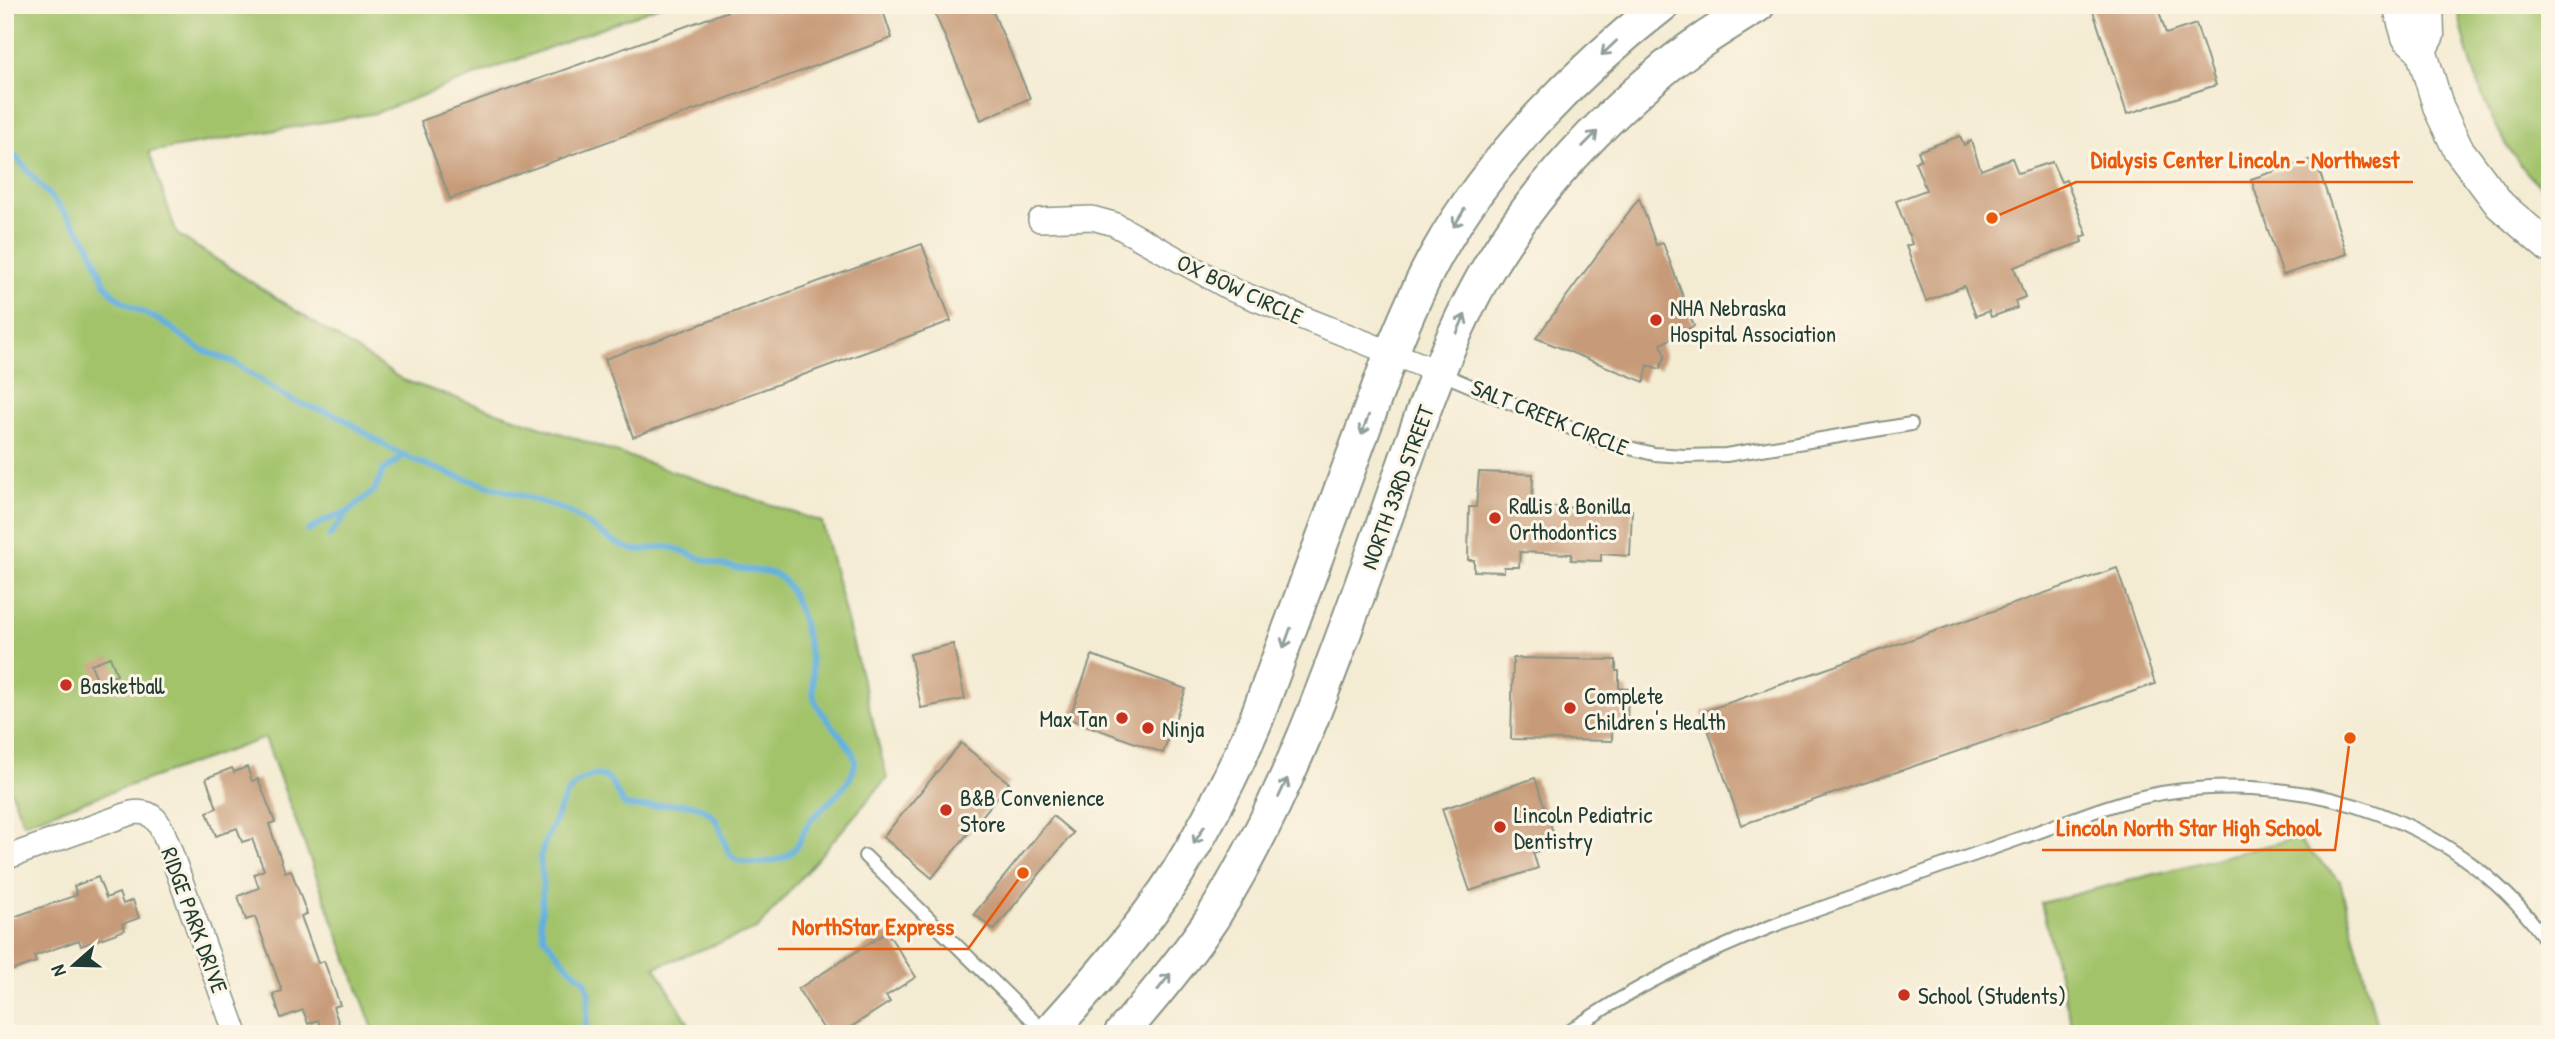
<svg xmlns="http://www.w3.org/2000/svg" width="2555" height="1039" font-family="'Patrick Hand',sans-serif">
  <style>
    .green { fill: #a2c36b; stroke: #608050; stroke-width: 2 }
    .lines { fill: none; stroke-linecap: round; stroke-linejoin: round }
    .stream { stroke: #63b0dd; stroke-width: 6 }
    .building { fill: #c79b79 }
    .service-casing { stroke: #8a9484; stroke-width: 16 }
    .minor-casing { stroke: #8a9484; stroke-width: 26 }
    .tertiary-casing { stroke: #8a9484; stroke-width: 33 }
    .secondary-casing { stroke: #8a9484; stroke-width: 37 }
    .service { stroke: #fff; stroke-width: 12 }
    .minor { stroke: #fff; stroke-width: 23 }
    .tertiary { stroke: #fff; stroke-width: 30 }
    .secondary { stroke: #fff; stroke-width: 33 }
    .oneway { stroke: #8f9e9a }
    .poi-dot { fill: #c8321e; stroke: #fcf5e5; stroke-width: 2.5 }
    .labels { text-anchor: middle; dominant-baseline: central; stroke-width: 6; stroke-linejoin: round; paint-order: stroke }
    .street-label { font-size: 23px; fill: #1f3d34; stroke: #fcf5e5 }
    .poi-label { font-size: 23px; fill: #1f3d34; stroke: #fcf5e5; text-anchor: start }
    .leader { fill: none; stroke: #e8590c; stroke-width: 2.5 }
    .callout-dot { fill: #e8590c; stroke: #fcf5e5; stroke-width: 2.5 }
    .callout-label { font-size: 24px; text-anchor: middle; font-weight: bold; fill: #e8590c; stroke: #fcf5e5; stroke-width: 6; stroke-linejoin: round; paint-order: stroke }
  </style>
  <rect width="100%" height="100%" fill="#fcf5e5"/>
  <filter id="ink" filterUnits="userSpaceOnUse"><feTurbulence type="fractalNoise" baseFrequency=".0143" numOctaves="2"/><feDisplacementMap in="SourceGraphic" scale="14" xChannelSelector="R" yChannelSelector="G"/><feConvolveMatrix kernelMatrix="1 2 1 2 8 2 1 2 1" color-interpolation-filters="sRGB"/></filter>
  <filter id="wash" filterUnits="userSpaceOnUse"><feTurbulence type="fractalNoise" baseFrequency=".00686" numOctaves="4" result="noise"/><feDisplacementMap in="SourceGraphic" scale="28" xChannelSelector="R" yChannelSelector="G"/><feGaussianBlur stdDeviation="1.57" result="paint"/><feColorMatrix in="noise" values="0 0 0 0 0 0 0 0 0 0 0 0 0 0 0 0 0 1.4 0 .05"/><feComposite in="paint" operator="in"/></filter>
  <g filter="url(#wash)">
    <rect width="100%" height="100%" fill="#f4ebd3"/>
    <g class="green">
      <polygon points="5,5 662,5 376,113 149,152 177,234 403,380 822,522 887,778 757,929 655,967 695,1034 375,1034 265,738 23,823 5,774"/>
      <path d="M2457,5H2550V195C2495,151 2470,71 2457,5Z"/>
      <polygon points="2296,838 2340,881 2379,1034 2074,1034 2041,903"/>
    </g>
    <g class="lines">
      <g class="stream">
        <path d="M5,142C30,178 64,207 88,243C97,257 98,275 109,289C123,306 145,312 164,323C176,330 187,341 199,348C212,355 227,358 239,366C258,377 274,391 294,401C309,408 327,410 342,418C361,429 378,443 397,452C449,478 508,489 562,509C586,518 606,542 631,549C643,553 654,546 666,547C676,547 685,552 694,556C707,561 721,565 735,568C751,572 772,568 783,580C800,599 809,644 812,669C814,678 812,689 814,698C821,720 857,746 855,764C851,788 826,803 811,820C802,831 800,847 787,856C783,858 778,860 773,861C710,873 734,830 708,812C682,794 648,813 624,805L610,780L602,776L593,775L578,782L566,795L545,842L540,858L543,880L541,923L544,937L571,969L585,980L589,993L586,1027L587,1034"/>
        <polyline points="308,531 324,521 346,512"/>
        <polyline points="329,537 348,512 375,490 383,471 405,455"/>
      </g>
    </g>
    <g id="blocks">
      <g class="building">
        <polygon points="745,5 881,5 892,38 450,199 421,121"/>
        <polygon points="931,5 990,5 1030,98 981,120"/>
        <polygon points="2091,5 2157,5 2166,34 2196,24 2216,85 2127,114"/>
        <polygon points="1960,136 1964,145 1971,141 1981,170 2012,158 2018,173 2052,162 2061,182 2066,180 2087,235 2081,237 2082,242 2014,267 2025,297 2015,301 2017,308 1991,317 1989,311 1976,316 1964,286 1926,301 1906,246 1912,244 1896,201 1926,190 1915,162 1921,159 1918,151"/>
        <polygon points="2315,158 2347,254 2283,275 2251,179"/>
        <polygon points="1639,198 1656,245 1663,243 1694,326 1661,344 1665,356 1660,369 1648,365 1644,382 1536,338"/>
        <polygon points="922,244 951,321 633,437 605,359"/>
        <polygon points="1479,472 1533,474 1532,506 1632,510 1630,556 1601,554 1601,561 1571,560 1572,554 1520,552 1519,567 1504,567 1504,572 1474,571 1474,560 1468,560 1469,507 1476,507"/>
        <polygon points="2117,568 2155,684 1741,825 1702,712"/>
        <polygon points="953,644 965,699 921,708 910,654"/>
        <polygon points="1092,655 1186,689 1163,753 1069,719"/>
        <polygon points="110,657 117,675 98,682 91,664"/>
        <polygon points="1513,658 1616,660 1616,671 1619,671 1619,688 1628,689 1627,728 1612,728 1612,741 1511,739"/>
        <polygon points="961,743 1009,783 932,878 883,837"/>
        <polygon points="247,767 252,781 258,779 275,822 269,824 285,872 291,870 307,914 301,916 318,963 324,961 340,1005 333,1007 339,1024 322,1030 318,1020 308,1024 303,1010 281,1018 273,994 282,991 255,917 246,920 238,896 259,888 254,874 264,870 252,839 242,842 237,828 216,836 207,812 217,808 206,778 232,768 234,772"/>
        <polygon points="1535,778 1557,844 1533,853 1538,868 1470,891 1442,809"/>
        <polygon points="1053,816 1073,833 994,930 974,914"/>
        <polygon points="98,877 106,898 119,893 123,904 133,900 139,918 122,924 125,930 81,946 79,940 34,956 36,962 5,973 5,920 77,895 74,886"/>
        <polygon points="887,932 916,977 886,996 890,1002 840,1034 827,1034 798,989"/>
      </g>
    </g>
  </g>
  <g filter="url(#ink)">
    <use href="#blocks" fill-opacity="0" stroke="#8a9484" stroke-width="2"/>
    <g class="lines">
      <g class="service-casing">
        <g id="service">
          <polyline points="1440,373 1601,441 1654,454 1684,456 1726,455 1911,424"/>
          <polyline points="865,856 1047,1034"/>
          <path d="M1566,1034C1633,986 1709,951 1785,921C1864,893 1942,866 2021,838C2067,822 2114,801 2162,793C2309,770 2464,820 2550,946"/>
        </g>
      </g>
      <g class="minor-casing">
        <g id="minor">
          <polyline points="1040,220 1092,218 1114,224 1233,290 1439,372"/>
          <path d="M5,858L131,813C154,809 160,823 167,842L236,1034"/>
        </g>
      </g>
      <g class="tertiary-casing">
        <g id="tertiary">
          <polyline points="2398,5 2407,37 2421,50 2439,109 2458,149 2500,205 2550,248"/>
          <polyline points="2421,50 2429,35 2428,5"/>
        </g>
      </g>
      <g class="secondary-casing">
        <g id="secondary">
          <path d="M1048,1034C1094,983 1141,930 1178,872C1208,823 1234,772 1256,720L1391,354C1405,319 1419,285 1438,252C1489,160 1579,69 1662,5"/>
          <path d="M1121,1034C1153,997 1186,958 1213,917C1290,793 1334,662 1383,525C1414,438 1442,347 1489,267C1534,192 1598,124 1665,68C1694,44 1726,25 1758,5"/>
        </g>
      </g>
      <use href="#service" class="service"/>
      <use href="#minor" class="minor"/>
      <use href="#tertiary" class="tertiary"/>
      <use href="#secondary" class="secondary"/>
    </g>
    <defs><path id="oneway-shaft" d="M-6 0H5M1.5-3L5.5 0L1.5 3" fill="none" stroke-width="1.6" stroke-linecap="round" stroke-linejoin="round" transform="scale(1.75)"/></defs>
    <g class="oneway">
      <use href="#oneway-shaft" transform="translate(1609 48) rotate(137)"/>
      <use href="#oneway-shaft" transform="translate(1590 139) rotate(-45)"/>
      <use href="#oneway-shaft" transform="translate(1459 218) rotate(122)"/>
      <use href="#oneway-shaft" transform="translate(1461 324) rotate(-66)"/>
      <use href="#oneway-shaft" transform="translate(1365 425) rotate(110)"/>
      <use href="#oneway-shaft" transform="translate(1287 638) rotate(110)"/>
      <use href="#oneway-shaft" transform="translate(1283 788) rotate(-65)"/>
      <use href="#oneway-shaft" transform="translate(1199 835) rotate(121)"/>
      <use href="#oneway-shaft" transform="translate(1164 982) rotate(-52)"/>
    </g>
  </g>
  <g class="poi-dot">
    <circle cx="1656" cy="320" r="7"/>
    <circle cx="1495" cy="518" r="7"/>
    <circle cx="66" cy="685" r="7"/>
    <circle cx="1570" cy="708" r="7"/>
    <circle cx="1122" cy="718" r="7"/>
    <circle cx="1148" cy="728" r="7"/>
    <circle cx="946" cy="810" r="7"/>
    <circle cx="1500" cy="827" r="7"/>
    <circle cx="1904" cy="995" r="7"/>
  </g>
  <g class="labels">
    <g class="street-label">
      <text transform="translate(1240 289) rotate(25)">OX BOW CIRCLE</text>
      <text transform="translate(1550 417) rotate(22)">SALT CREEK CIRCLE</text>
      <text transform="translate(1397 487) rotate(-70)">NORTH 33RD STREET</text>
      <text transform="translate(195 920) rotate(70)">RIDGE PARK DRIVE</text>
    </g>
    <g class="poi-label">
      <text x="1670" y="307">NHA Nebraska<tspan x="1670" dy="26">Hospital Association</tspan></text>
      <text x="1509" y="505">Rallis &amp; Bonilla<tspan x="1509" dy="26">Orthodontics</tspan></text>
      <text x="80" y="685">Basketball</text>
      <text x="1584" y="695">Complete<tspan x="1584" dy="26">Children's Health</tspan></text>
      <text x="1108" y="718" text-anchor="end">Max Tan</text>
      <text x="1162" y="728">Ninja</text>
      <text x="960" y="797">B&amp;B Convenience<tspan x="960" dy="26">Store</tspan></text>
      <text x="1514" y="814">Lincoln Pediatric<tspan x="1514" dy="26">Dentistry</tspan></text>
      <text x="1918" y="995">School (Students)</text>
    </g>
  </g>
  <path class="leader" d="M1992 218L2076 182H2413M2350 738L2335 850H2042M1023 873L968 949H778"/>
  <g class="callout-dot">
    <circle cx="1992" cy="218" r="7"/>
    <circle cx="2350" cy="738" r="7"/>
    <circle cx="1023" cy="873" r="7"/>
  </g>
  <g class="callout-label">
    <text x="2245" y="168">Dialysis Center Lincoln - Northwest</text>
    <text x="2189" y="836">Lincoln North Star High School</text>
    <text x="873" y="935">NorthStar Express</text>
  </g>
  <rect width="2555" height="1039" fill="none" stroke="#fcf5e5" stroke-width="28"/>
  <g transform="translate(74 965) rotate(250)" stroke="#fcf5e5" stroke-width="5" paint-order="stroke">
  <path d="M0-5L12 26L0 18L-12 26Z" fill="#1f3d34"/>
  <text y="-10" font-size="19" font-weight="bold" text-anchor="middle" fill="#1f3d34">N</text>
  </g>
</svg>
